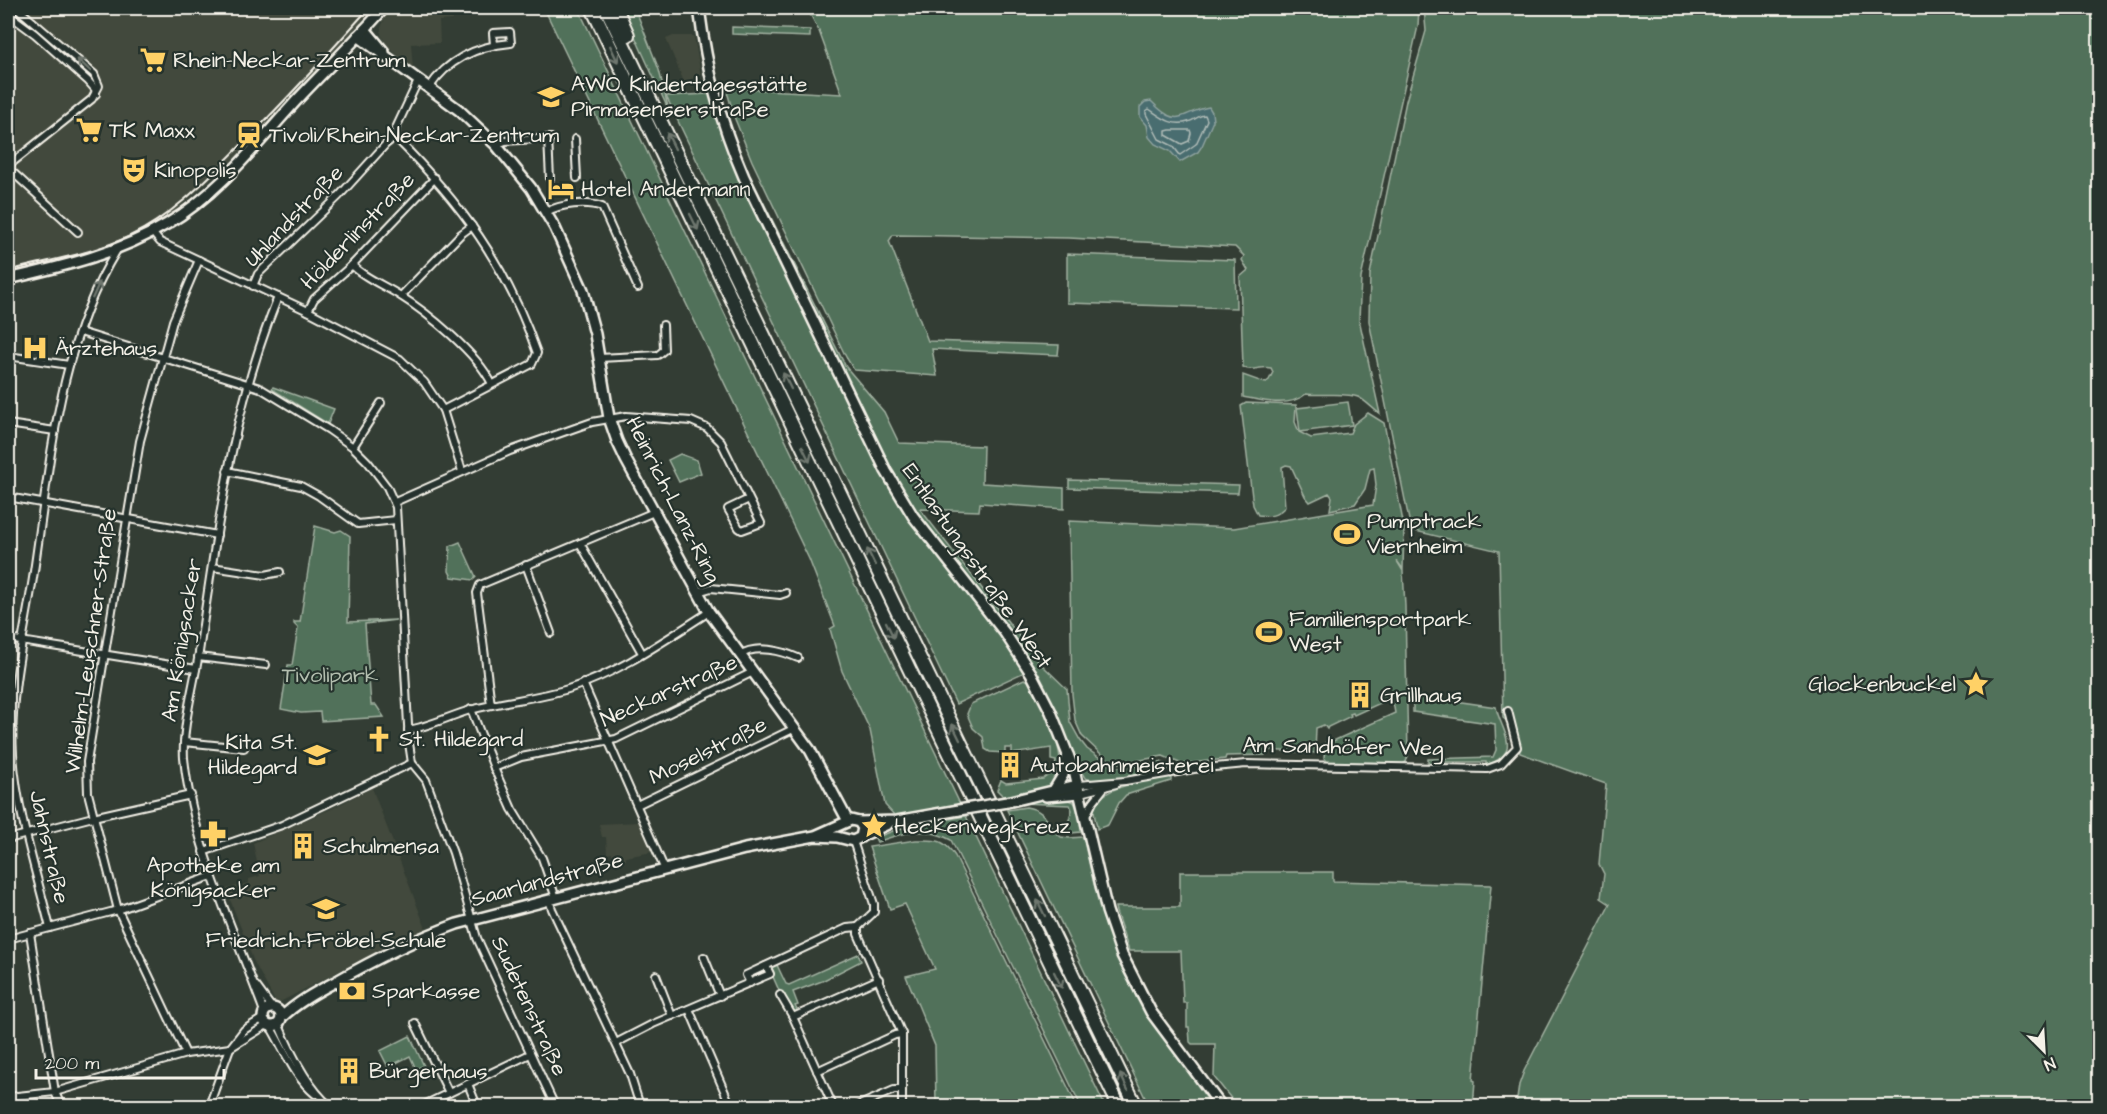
<svg xmlns="http://www.w3.org/2000/svg" width="2107" height="1114" font-family="'Architects Daughter',sans-serif">
  <style>
    .built { fill: #42493c }
    .green { fill: #51715a; stroke: #a2b1a1; stroke-width: 1.5 }
    .water { fill: #4a6d6f; stroke: #8ea29f; stroke-width: 1.5 }
    .lines { fill: none; stroke-linecap: round; stroke-linejoin: round }
    .shore { stroke: #b0bcb8; stroke-width: 1.5 }
    .street-casing { stroke: #f4f1e8; stroke-width: 10 }
    .secondary-casing { stroke: #f4f1e8; stroke-width: 14 }
    .highway-casing { stroke: #f4f1e8; stroke-width: 16 }
    .street { stroke: #26332d; stroke-width: 6 }
    .secondary { stroke: #26332d; stroke-width: 9 }
    .highway { stroke: #26332d; stroke-width: 12 }
    .rail { stroke: #f4f1e8; stroke-width: 2 }
    .secondary-bridge-casing { stroke: #f4f1e8; stroke-width: 14; stroke-linecap: butt }
    .secondary-bridge { stroke: #26332d; stroke-width: 9 }
    .oneway { stroke: #6e766e }
    .labels { text-anchor: middle; dominant-baseline: central; stroke-width: 4.5; stroke-linejoin: round; paint-order: stroke }
    .poi-label { font-size: 22px; fill: #f4f1e8; stroke: #26332d; text-anchor: start }
    .street-label { font-size: 22px; fill: #f4f1e8; stroke: #26332d }
    .park-label { font-size: 22px; fill: #b3beaf; stroke: #26332d }
  </style>
  <rect width="100%" height="100%" fill="#333d34"/>
  <filter id="ink" filterUnits="userSpaceOnUse"><feTurbulence type="fractalNoise" baseFrequency=".0167" numOctaves="2"/><feDisplacementMap in="SourceGraphic" scale="12" xChannelSelector="R" yChannelSelector="G"/><feConvolveMatrix kernelMatrix="1 2 1 2 8 2 1 2 1" color-interpolation-filters="sRGB"/></filter>
  <g filter="url(#ink)">
    <g class="built">
      <polygon points="8,8 376,8 238,155 171,214 140,234 103,250 8,274"/>
      <polygon points="393,8 452,8 452,20 439,21 440,43 411,44 413,69 389,48 381,35 381,28 385,17"/>
      <polygon points="673,36 694,36 701,75 684,82 666,39"/>
      <polygon points="372,788 426,929 364,958 280,1002 275,1001 254,962 226,889 249,883 249,879 260,876 253,843 331,809"/>
      <polygon points="639,822 652,852 626,857 626,860 615,863 612,853 607,854 606,837 602,837 599,824"/>
    </g>
    <g class="green">
      <polygon points="544,8 578,8 960,804 895,816 885,805 870,730 842,671 830,629 835,626 809,559"/>
      <polygon points="622,8 635,8 659,70 669,111"/>
      <path d="M807,8H1419L1418,26L1361,278L1359,319L1380,414C1373,409 1366,401 1358,397C1347,392 1320,396 1306,394C1289,408 1263,401 1243,397V375L1265,383L1269,380L1273,372L1271,368C1261,365 1253,373 1243,367L1240,277L1248,270L1242,260L1244,256L1235,247L1069,238L893,235L889,241L928,341L1059,345L1058,355L932,349L937,376L854,370L846,357L752,161L735,119L726,88L842,94L819,31Z"/>
      <polygon points="1424,8 2099,8 2099,1106 1516,1106 1519,1085 1524,1071 1610,904 1601,898 1604,874 1599,864 1606,784 1520,753 1516,729 1503,718 1499,551 1411,530 1369,321 1370,274 1406,101 1426,31"/>
      <polygon points="732,27 810,30 810,37 732,34"/>
      <path d="M709,94L846,367L884,412L899,443L983,446L982,483L1064,488V509L980,503L979,511L920,509L1041,664L1067,689L1070,722L1080,740L1087,749L1112,766L1124,768L1161,762L1167,765L1166,770C1144,774 1105,785 1085,778L1077,764L1058,714L1033,668L956,704L666,96Z"/>
      <polygon points="1067,254 1235,260 1236,308 1067,303"/>
      <polygon points="273,387 334,409 328,424 272,389"/>
      <polygon points="1348,402 1352,425 1300,432 1297,408"/>
      <path d="M1246,403L1296,405L1295,422L1299,432L1311,438L1350,433L1354,424L1368,413L1384,423L1404,527L1403,569L1397,561L1403,571L1405,606L1408,756L1406,762L1401,765L1329,763L1324,759L1325,743L1329,738L1331,742L1395,713L1393,702L1389,699L1354,715L1353,713L1350,714L1351,716L1328,727L1327,729L1324,725L1316,728L1315,753L1266,750L1265,755L1226,756L1225,759L1182,764L1163,756L1124,763H1114L1101,754L1082,736L1075,720L1072,694L1069,521L1234,528L1373,505L1376,485L1374,468L1370,469L1365,489L1355,504L1330,510L1332,497L1329,493L1310,502L1305,496L1291,466L1286,465L1282,467L1285,507C1276,516 1271,517 1258,515L1253,505L1241,406Z"/>
      <polygon points="680,454 697,460 701,473 679,482 668,460"/>
      <polygon points="1069,480 1239,485 1238,493 1069,488"/>
      <polygon points="315,526 335,532 341,530 350,536 348,622 396,620 365,624 371,705 376,705 384,717 321,721 320,712 301,713 281,709 288,665 292,665 298,628 294,624 294,622 300,622"/>
      <polygon points="460,542 476,577 473,580 452,577 449,571 450,546"/>
      <path d="M1024,679L1030,681C1041,703 1076,765 1052,785C1039,795 1018,794 1003,796L997,790L1001,780L1006,783L1043,779L1050,774H1054L1056,761L1051,760V748L1012,754V748H1005V753L990,752L985,749L983,737L973,728L967,714L971,704Z"/>
      <path d="M1413,695L1496,707C1500,730 1525,752 1486,765V762H1433L1432,765H1428V759L1493,757L1496,750L1495,724L1413,712Z"/>
      <path d="M1168,776L1171,777V781L1126,795L1119,803L1108,825L1097,829C1097,822 1092,813 1095,806C1103,785 1149,781 1168,776Z"/>
      <polygon points="1044,799 1067,799 1074,802 1079,813 1081,832 1071,833 1066,830 1072,810 1070,805 1021,803"/>
      <path d="M1026,807C1049,811 1046,825 1061,837L1069,838L1083,837L1094,884L1109,932L1137,999L1212,1106H1149L1007,810Z"/>
      <path d="M966,816L1105,1106H1081L951,840C925,826 904,832 877,842L875,838L898,829Z"/>
      <path d="M916,840C936,840 943,838 955,856L1077,1106H936L935,1046L906,976L935,969L905,904L890,909L869,847Z"/>
      <polygon points="1180,872 1333,872 1333,881 1491,885 1473,1080 1475,1081 1473,1106 1237,1106 1214,1077 1215,1044 1192,1044 1190,1042 1189,1027 1187,1027 1187,1003 1183,1003 1181,951 1129,951 1116,912 1115,907 1180,907"/>
      <polygon points="858,954 861,961 822,981 793,992 798,1005 795,1006 798,1012 792,1011 784,994 781,995 770,970 771,966 776,963 786,984 789,985"/>
      <polygon points="410,1036 424,1066 416,1069 410,1056 388,1067 380,1051"/>
    </g>
    <path class="water" d="M1151,101C1179,130 1179,113 1209,107L1212,112L1213,121L1202,146L1198,152L1180,162L1170,151L1155,144L1149,137L1147,125L1140,117V107L1145,102Z"/>
    <g class="lines">
      <g class="shore">
        <path d="M1149,109C1161,117 1172,127 1188,122C1195,120 1199,115 1205,115L1207,120L1196,144L1180,155L1173,146L1159,139L1146,114V111Z"/>
        <polygon points="1170,130 1190,130 1191,133 1189,141 1182,144 1166,135 1166,131"/>
      </g>
      <g class="street-casing">
        <g id="street">
          <polyline points="8,14 35,34 88,81 95,89 96,94"/>
          <path d="M429,88C448,59 477,46 511,43L510,32L493,33L494,45"/>
          <path d="M395,137C461,203 506,264 537,353L532,364L443,410"/>
          <polyline points="548,138 550,179"/>
          <polyline points="575,139 577,178"/>
          <polyline points="496,145 505,141 551,138"/>
          <polyline points="8,166 92,99 99,86 94,74 17,8"/>
          <polyline points="8,168 78,232"/>
          <path d="M546,212C561,204 586,201 602,207L638,288"/>
          <polyline points="152,232 160,242 308,311 400,359 424,382 443,410 462,471"/>
          <path d="M352,265C364,278 384,285 399,295C428,313 477,353 492,384"/>
          <polyline points="253,286 258,274 339,196 386,144 395,137 396,128 418,81"/>
          <polyline points="401,296 461,234 472,226"/>
          <polyline points="308,311 314,299 352,265 435,178"/>
          <polyline points="80,332 260,388 329,430 353,447 368,462 387,487 396,507 409,743 412,763 426,780 453,853 477,938 555,1106"/>
          <polyline points="8,356 69,365"/>
          <polyline points="599,358 658,355 664,350 663,325"/>
          <polyline points="8,424 55,431"/>
          <polyline points="353,447 381,403"/>
          <polyline points="227,471 301,486 319,496 358,524 396,520"/>
          <polyline points="8,497 217,535"/>
          <polyline points="395,502 510,451 592,422 626,416 691,421 707,428 721,442 761,523 742,530 739,528 728,509 749,499"/>
          <polyline points="580,543 642,653"/>
          <polyline points="526,565 551,633"/>
          <polyline points="212,567 265,575 280,572"/>
          <polyline points="697,592 711,588 780,595 786,593"/>
          <polyline points="8,639 196,669"/>
          <path d="M740,655C756,644 782,651 798,658"/>
          <polyline points="198,657 266,665"/>
          <polyline points="583,683 665,870"/>
          <polyline points="491,705 477,593 480,585 654,512"/>
          <polyline points="471,709 494,768 512,809 542,858 556,898"/>
          <path d="M408,730C429,727 454,714 474,709C505,701 537,698 568,689C619,673 665,640 709,612"/>
          <polyline points="184,742 244,748"/>
          <polyline points="494,768 521,757 616,739 753,672"/>
          <polyline points="1078,785 1125,781 1194,769 1246,764 1487,769 1501,764 1517,747 1508,711"/>
          <polyline points="1080,793 1116,784"/>
          <polyline points="637,805 795,728"/>
          <polyline points="1086,816 1093,802 1104,788"/>
          <polyline points="8,839 93,817 191,795"/>
          <polyline points="853,841 874,904 874,912 858,927"/>
          <polyline points="203,852 282,825 412,763"/>
          <polyline points="549,900 552,909 630,1074 640,1106"/>
          <polyline points="858,927 858,934 902,1034 902,1106"/>
          <path d="M50,928C36,871 17,813 13,754C9,696 24,636 33,578C50,468 57,347 117,250"/>
          <polyline points="30,933 55,1092 61,1106"/>
          <polyline points="8,939 118,910 212,876"/>
          <polyline points="704,957 720,996"/>
          <polyline points="656,975 672,1016"/>
          <polyline points="750,983 746,975 847,928 858,927"/>
          <polyline points="256,986 272,1008"/>
          <polyline points="780,995 793,1017 833,1106"/>
          <polyline points="689,1009 729,1102"/>
          <path d="M264,1012C234,929 193,847 184,758C182,729 193,688 198,659C216,537 231,412 278,297"/>
          <polyline points="793,1017 879,979"/>
          <path d="M278,1023C289,1049 308,1088 330,1106"/>
          <polyline points="415,1023 449,1093"/>
          <path d="M270,1026C284,1049 294,1077 315,1094"/>
          <polyline points="616,1043 653,1024 770,974 766,966"/>
          <polyline points="186,1054 118,910 88,793 87,762 140,441 173,321 199,260"/>
          <polyline points="817,1071 895,1035 902,1034"/>
          <polyline points="468,1084 477,1106"/>
          <polyline points="8,1097 55,1092 186,1054 230,1048 267,1025"/>
          <polyline points="209,1106 230,1048 244,1030 263,1018"/>
          <polyline points="422,1106 530,1054"/>
          <polyline points="857,1106 894,1090 902,1090"/>
        </g>
      </g>
      <g class="secondary-casing">
        <g id="secondary">
          <path d="M699,8C707,70 719,119 744,177L886,471L913,516L1005,633L1031,673L1051,712L1074,770L1107,911L1122,955L1151,1012L1221,1106"/>
          <polyline points="365,29 384,52"/>
          <polyline points="358,36 459,110 496,145 531,188 555,228 583,290 595,334 609,418 617,441 626,460 709,612 810,750 848,821"/>
          <path d="M8,279C64,266 117,254 167,224C218,194 257,144 296,101C325,70 356,40 384,8"/>
          <polyline points="1054,790 1063,775 1068,755"/>
          <polyline points="1046,796 1080,793"/>
          <polyline points="1007,802 1078,785"/>
          <polyline points="859,822 897,821 959,810"/>
          <polyline points="862,836 888,824"/>
          <circle cx="272" cy="1017" r="9"/>
          <path d="M281,1018C296,1003 316,992 335,982C375,959 413,940 457,924L745,849L815,836L851,820L859,822L863,828L861,837L853,841L837,837L815,836"/>
        </g>
      </g>
      <g class="highway-casing">
        <g id="highway">
          <polyline points="592,8 1119,1106"/>
          <polyline points="606,8 1136,1106"/>
          <polyline points="616,8 628,35"/>
        </g>
      </g>
      <use href="#street" class="street"/>
      <use href="#secondary" class="secondary"/>
      <use href="#highway" class="highway"/>
      <path class="rail" d="M8,271C48,260 92,254 130,236C176,214 210,176 245,141C288,98 329,53 369,8"/>
      <g class="secondary-bridge-casing">
        <polyline id="secondary-bridge" points="959,810 1007,802"/>
      </g>
      <use href="#secondary-bridge" class="secondary-bridge"/>
    </g>
    <defs><path id="oneway-shaft" d="M-6 0H5M1.5-3L5.5 0L1.5 3" fill="none" stroke-width="1.6" stroke-linecap="round" stroke-linejoin="round" transform="scale(1.5)"/></defs>
    <g class="oneway">
      <use href="#oneway-shaft" transform="translate(614 54) rotate(65)"/>
      <use href="#oneway-shaft" transform="translate(84 65) rotate(-138)"/>
      <use href="#oneway-shaft" transform="translate(671 141) rotate(-116)"/>
      <use href="#oneway-shaft" transform="translate(694 222) rotate(64)"/>
      <use href="#oneway-shaft" transform="translate(96 290) rotate(-66)"/>
      <use href="#oneway-shaft" transform="translate(787 381) rotate(-116)"/>
      <use href="#oneway-shaft" transform="translate(806 454) rotate(64)"/>
      <use href="#oneway-shaft" transform="translate(871 557) rotate(-116)"/>
      <use href="#oneway-shaft" transform="translate(890 630) rotate(64)"/>
      <use href="#oneway-shaft" transform="translate(956 732) rotate(-116)"/>
      <use href="#oneway-shaft" transform="translate(1041 908) rotate(-116)"/>
      <use href="#oneway-shaft" transform="translate(1058 980) rotate(64)"/>
      <use href="#oneway-shaft" transform="translate(1124 1082) rotate(-116)"/>
    </g>
  </g>
  <defs>
    <g id="supermarket-bare" transform="scale(2.07)"><path d="M-6-5.5h2.5l.6 2H6L4.5 2H-2.5L-4.4-4H-6ZM-1.5 3.2a1.3 1.3 0 1 0 .1 0ZM3 3.2a1.3 1.3 0 1 0 .1 0Z" fill="#ffd166" stroke="#26332d" stroke-width="2.5" paint-order="stroke"/></g>
    <g id="school-bare" transform="scale(2.07)"><path d="M0-5L7-2L0 1L-7-2ZM-4 1L0 2.5L4 1V4Q0 6-4 4Z" fill="#ffd166" stroke="#26332d" stroke-width="2.5" paint-order="stroke"/></g>
    <g id="station-bare" transform="scale(2.07)"><path d="M-3-6H3Q5-6 5-4V2Q5 4 3 4L4.5 6H3L1.5 4h-3L-3 6H-4.5L-3 4Q-5 4-5 2V-4Q-5-6-3-6ZM-3.5-4v3h7v-3ZM-3.5 1v1.5H-2V1ZM2 1v1.5H3.5V1Z" fill="#ffd166" stroke="#26332d" stroke-width="2.5" paint-order="stroke"/></g>
    <g id="theatre-bare" transform="scale(2.07)"><path d="M-5-5.5Q0-4 5-5.5V0Q5 5 0 6Q-5 5-5 0ZM-3.3-2.5H-1v1.5H-3.3ZM1-2.5H3.3v1.5H1ZM-2.8 1Q0 5.5 2.8 1Z" fill="#ffd166" stroke="#26332d" stroke-width="2.5" paint-order="stroke"/></g>
    <g id="hotel-bare" transform="scale(2.07)"><path d="M-6-4.5h1.5V1H6V5H4.5V3h-9V5H-6ZM-4 0a1.8 1.8 0 1 1 3.6 0ZM.5 0V-2.5h3Q6-2.5 6 0Z" fill="#ffd166" stroke="#26332d" stroke-width="2.5" paint-order="stroke"/></g>
    <g id="hospital-bare" transform="scale(2.07)"><path d="M-5-5h3v3.5h4V-5h3V5h-3V1.5h-4V5h-3Z" fill="#ffd166" stroke="#26332d" stroke-width="2.5" paint-order="stroke"/></g>
    <g id="stadium-bare" transform="scale(2.07)"><path d="M0-5a6.5 5 0 1 0 0 10a6.5 5 0 1 0 0-10ZM-3.5-1.8h7v3.6h-7Z" fill="#ffd166" stroke="#26332d" stroke-width="2.5" paint-order="stroke"/></g>
    <g id="sight-bare" transform="scale(2.07)"><path d="M0-6L1.8-2.2L6-1.7L2.9 1.2L3.7 5.4L0 3.3L-3.7 5.4L-2.9 1.2L-6-1.7L-1.8-2.2Z" fill="#ffd166" stroke="#26332d" stroke-width="2.5" paint-order="stroke"/></g>
    <g id="building-bare" transform="scale(2.07)"><path d="M-4-6H4V6H1V3H-1V6H-4ZM-2.5-4.3h1.7v1.8h-1.7ZM.8-4.3h1.7v1.8H.8ZM-2.5-1h1.7V.8h-1.7ZM.8-1h1.7V.8H.8Z" fill="#ffd166" stroke="#26332d" stroke-width="2.5" paint-order="stroke"/></g>
    <g id="church-bare" transform="scale(2.07)"><path d="M-1.2-6h2.4v3.5h3.3v2.4h-3.3V6h-2.4V-.1h-3.3v-2.4h3.3Z" fill="#ffd166" stroke="#26332d" stroke-width="2.5" paint-order="stroke"/></g>
    <g id="pharmacy-bare" transform="scale(2.07)"><path d="M-2-6h4v4h4v4h-4v4h-4v-4h-4v-4h4Z" fill="#ffd166" stroke="#26332d" stroke-width="2.5" paint-order="stroke"/></g>
    <g id="bank-bare" transform="scale(2.07)"><path d="M-6-4H6V4H-6ZM0-2.3a2.3 2.3 0 1 0 0 4.6a2.3 2.3 0 1 0 0-4.6Z" fill="#ffd166" stroke="#26332d" stroke-width="2.5" paint-order="stroke"/></g>
  </defs>
  <g fill-rule="evenodd">
    <use href="#supermarket-bare" x="153" y="60"/>
    <use href="#school-bare" x="551" y="97"/>
    <use href="#supermarket-bare" x="89" y="130"/>
    <use href="#station-bare" x="249" y="135"/>
    <use href="#theatre-bare" x="134" y="170"/>
    <use href="#hotel-bare" x="561" y="189"/>
    <use href="#hospital-bare" x="35" y="348"/>
    <use href="#stadium-bare" x="1347" y="534"/>
    <use href="#stadium-bare" x="1269" y="632"/>
    <use href="#sight-bare" x="1976" y="684"/>
    <use href="#building-bare" x="1360" y="695"/>
    <use href="#church-bare" x="379" y="739"/>
    <use href="#school-bare" x="317" y="755"/>
    <use href="#building-bare" x="1010" y="765"/>
    <use href="#sight-bare" x="874" y="826"/>
    <use href="#pharmacy-bare" x="213" y="834"/>
    <use href="#building-bare" x="303" y="846"/>
    <use href="#school-bare" x="326" y="909"/>
    <use href="#bank-bare" x="352" y="991"/>
    <use href="#building-bare" x="349" y="1071"/>
  </g>
  <g class="labels">
    <g class="poi-label">
      <text x="173" y="60">Rhein-Neckar-Zentrum</text>
      <text x="571" y="84">AWO Kindertagesstätte<tspan x="571" dy="25">Pirmasenserstraße</tspan></text>
      <text x="109" y="130">TK Maxx</text>
      <text x="269" y="135">Tivoli/Rhein-Neckar-Zentrum</text>
      <text x="154" y="170">Kinopolis</text>
      <text x="581" y="189">Hotel Andermann</text>
      <text x="55" y="348">Ärztehaus</text>
      <text x="1367" y="521">Pumptrack<tspan x="1367" dy="25">Viernheim</tspan></text>
      <text x="1289" y="619">Familiensportpark<tspan x="1289" dy="25">West</tspan></text>
      <text x="1956" y="684" text-anchor="end">Glockenbuckel</text>
      <text x="1380" y="695">Grillhaus</text>
      <text x="399" y="739">St. Hildegard</text>
      <text x="297" y="742" text-anchor="end">Kita St.<tspan x="297" dy="25">Hildegard</tspan></text>
      <text x="1030" y="765">Autobahnmeisterei</text>
      <text x="894" y="826">Heckenwegkreuz</text>
      <text x="323" y="846">Schulmensa</text>
      <text x="213" y="865" text-anchor="middle">Apotheke am<tspan x="213" dy="25">Königsacker</tspan></text>
      <text x="326" y="940" text-anchor="middle">Friedrich-Fröbel-Schule</text>
      <text x="372" y="991">Sparkasse</text>
      <text x="369" y="1071">Bürgerhaus</text>
    </g>
    <g class="street-label">
      <text transform="translate(294 216) rotate(-46)">Uhlandstraße</text>
      <text transform="translate(358 231) rotate(-46)">Hölderlinstraße</text>
      <text transform="translate(673 500) rotate(63)">Heinrich-Lanz-Ring</text>
      <text transform="translate(977 566) rotate(55)">Entlastungsstraße West</text>
      <text transform="translate(182 640) rotate(-81)">Am Königsacker</text>
      <text transform="translate(91 641) rotate(-82)">Wilhelm-Leuschner-Straße</text>
      <text transform="translate(669 691) rotate(-24)">Neckarstraße</text>
      <text transform="translate(1343 747) rotate(1)">Am Sandhöfer Weg</text>
      <text transform="translate(708 751) rotate(-26)">Moselstraße</text>
      <text transform="translate(49 847) rotate(77)">Jahnstraße</text>
      <text transform="translate(547 880) rotate(-15)">Saarlandstraße</text>
      <text transform="translate(529 1006) rotate(65)">Sudetenstraße</text>
    </g>
    <g class="park-label">
      <text x="330" y="675">Tivolipark</text>
    </g>
  </g>
  <rect width="2107" height="1114" fill="none" stroke="#26332d" stroke-width="30"/>
  <rect x="15" y="15" width="2077" height="1084" fill="none" stroke="#f4f1e8" stroke-width="2" filter="url(#ink)"/>
  <g transform="translate(2044 1051) rotate(156)" stroke="#26332d" stroke-width="4.5" paint-order="stroke">
  <path d="M0-4.5L10 22L0 15L-10 22Z" fill="#f4f1e8"/>
  <text y="-9" font-size="16" font-weight="bold" text-anchor="middle" fill="#f4f1e8">N</text>
  </g>
  <path d="M36 1069v9h188v-9" fill="none" stroke="#f4f1e8" stroke-width="3"/>
  <text x="45" y="1069" font-size="18" fill="#f4f1e8" stroke="#26332d" stroke-width="4.5" paint-order="stroke">200 m</text>
</svg>
